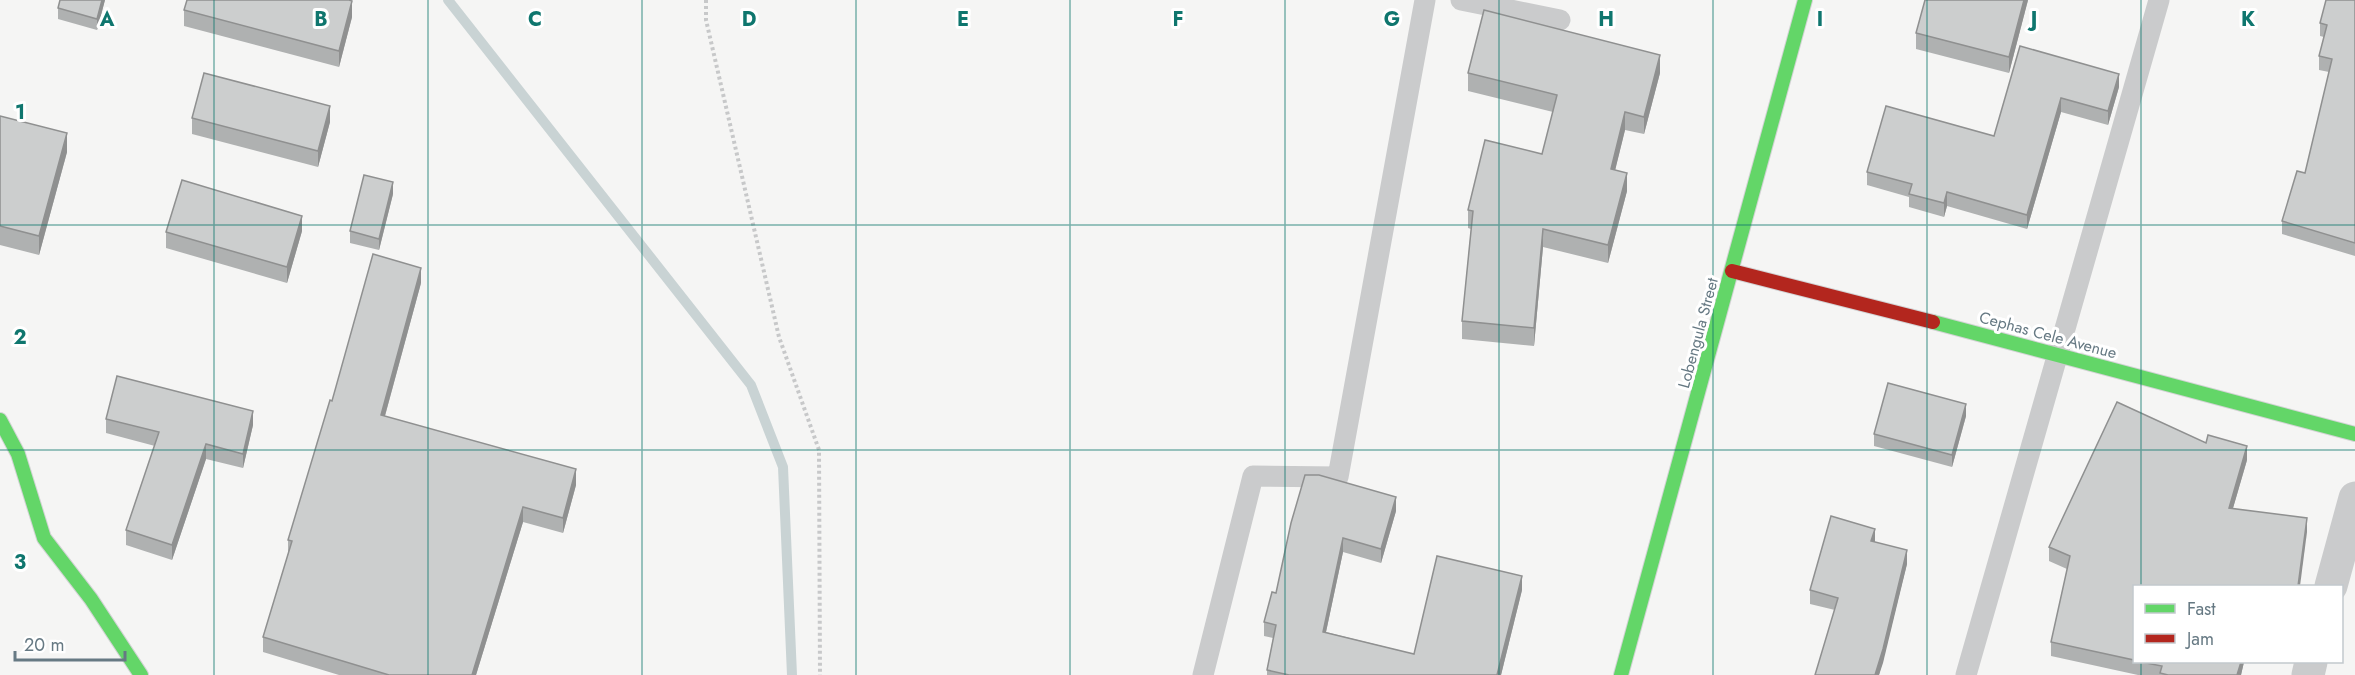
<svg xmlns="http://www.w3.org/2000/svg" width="2355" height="675" font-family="Jost,sans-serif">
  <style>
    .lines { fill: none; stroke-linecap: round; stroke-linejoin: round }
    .stream { stroke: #c9d3d4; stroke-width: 10 }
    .fast-casing { stroke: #d2d3d4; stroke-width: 16 }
    .jam-casing { stroke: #d2d3d4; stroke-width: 16 }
    .path { stroke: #c7c8c9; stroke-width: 4; stroke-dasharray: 3 3; stroke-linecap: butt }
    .lane { stroke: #cacbcc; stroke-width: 21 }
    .street { stroke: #cacbcc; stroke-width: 33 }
    .fast { stroke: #63d668; stroke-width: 14 }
    .jam { stroke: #b3261e; stroke-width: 14 }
    .wall { fill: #afb1b1 }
    .shaded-wall { fill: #8f9090 }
    .building { fill: #cccece; stroke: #8f9090; stroke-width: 1.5 }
    .grid { fill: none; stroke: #0f766e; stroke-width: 1.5; stroke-opacity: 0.55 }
    .labels { text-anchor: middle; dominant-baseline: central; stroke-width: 6; stroke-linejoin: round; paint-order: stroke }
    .street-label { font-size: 16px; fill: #667983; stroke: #fff }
    .grid-label { font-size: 20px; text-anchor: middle; font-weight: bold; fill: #0f766e; stroke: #fff; stroke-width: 6; stroke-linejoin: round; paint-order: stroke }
  </style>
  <rect width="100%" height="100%" fill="#f5f5f4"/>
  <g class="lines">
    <polyline class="stream" points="448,0 751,385 783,467 792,675"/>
    <g class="fast-casing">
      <g id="fast">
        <polyline points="1933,322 2355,434"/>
        <polyline points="0,420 18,454 44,538 91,599 141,675"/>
        <polyline points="1621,675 1805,0"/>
      </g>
    </g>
    <g class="jam-casing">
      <polyline id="jam" points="1732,271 1933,322"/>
    </g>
    <polyline class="path" points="706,0 706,20 779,337 819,450 820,675"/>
    <g class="lane">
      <polyline points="1461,0 1560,20"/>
      <polyline points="1203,675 1253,476 1338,477 1425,0"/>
      <polyline points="1966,675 2159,0"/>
    </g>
    <g class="street">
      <polyline points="2331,586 2355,498"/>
      <polyline points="2308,675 2311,662"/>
    </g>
    <use href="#fast" class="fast"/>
    <use href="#jam" class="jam"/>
  </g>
  <g class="wall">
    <polygon points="105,0 97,30 58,19 58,8"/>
    <polygon points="2028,0 2009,73 1916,49 1916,33"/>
    <polygon points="2355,0 2355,256 2282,234 2282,221 2305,173 2329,72 2319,70 2319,56 2324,37 2320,36 2320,23"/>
    <polygon points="184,10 352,17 339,67 184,26"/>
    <polygon points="2020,46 2119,87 2108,125 2061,112 2027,229 1947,206 1944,217 1909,207 1909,197 1867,185 1867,172 1994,136"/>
    <polygon points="1468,73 1660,73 1644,134 1625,130 1615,170 1627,191 1608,263 1543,247 1534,346 1462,339 1462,321 1471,229 1468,228 1468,210 1542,154 1553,112 1468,91"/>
    <polygon points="0,116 67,152 39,255 0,245"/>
    <polygon points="192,118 330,122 318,167 192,134"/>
    <polygon points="393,194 379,250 350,243 350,231"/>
    <polygon points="302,231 287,283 166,248 166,232"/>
    <polygon points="421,283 385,416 576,485 563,533 523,522 476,675 339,675 263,652 263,637 288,554 288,540 332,401"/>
    <polygon points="1966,416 1952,467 1874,446 1874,434"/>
    <polygon points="106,419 253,425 243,468 206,459 172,560 126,545 126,530 155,446 106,433"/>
    <polygon points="2247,460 2233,508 2307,532 2134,586 2134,662 2244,662 2241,675 2138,675 2051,656 2051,642 2067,569 2049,561 2049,547"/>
    <polygon points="1396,511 1381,563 1343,552 1326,632 1414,654 1522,590 1501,675 1267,675 1267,670 1273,638 1264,636 1264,622 1276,593 1291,523"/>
    <polygon points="1875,542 1907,564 1879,675 1815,675 1835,610 1810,604 1810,590"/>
  </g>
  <g class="shaded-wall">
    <polygon points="102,0 105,0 97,30 97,19"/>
    <polygon points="2024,0 2028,0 2009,73 2009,57"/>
    <polygon points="352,1 352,17 339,67 339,51"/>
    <polygon points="1660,55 1660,73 1644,134 1644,117"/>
    <polygon points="2119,74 2119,87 2108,125 2108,111"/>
    <polygon points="2061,98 2061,112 2027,229 2027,215"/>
    <polygon points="330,106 330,122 318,167 318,151"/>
    <polygon points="1625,112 1625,130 1611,187 1611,169"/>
    <polygon points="67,133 67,152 39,255 39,236"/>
    <polygon points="1627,173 1627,191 1608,263 1608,245"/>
    <polygon points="393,182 393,194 379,250 379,239"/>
    <polygon points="1947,192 1947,206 1944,217 1944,203"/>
    <polygon points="302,216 302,231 287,283 287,267"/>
    <polygon points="1543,229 1543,247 1534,346 1534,328"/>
    <polygon points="421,268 421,283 381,430 381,415"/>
    <polygon points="1966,404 1966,416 1952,467 1952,455"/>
    <polygon points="253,411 253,425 243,468 243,454"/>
    <polygon points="206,444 206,459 172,560 172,545"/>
    <polygon points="2247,446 2247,460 2229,522 2229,508"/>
    <polygon points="576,469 576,485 563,533 563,518"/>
    <polygon points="1396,497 1396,511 1381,563 1381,549"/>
    <polygon points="523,507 523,522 476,675 472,675"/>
    <polygon points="2307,518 2307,532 2300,586 2298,586"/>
    <polygon points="1875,529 1875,542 1871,541"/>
    <polygon points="1343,538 1343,552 1323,646 1323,632"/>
    <polygon points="1907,550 1907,564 1883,663 1879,675 1875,675"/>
    <polygon points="1522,576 1522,590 1501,675 1497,675"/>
    <polygon points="2241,662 2244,662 2241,675 2237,675"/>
  </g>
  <g class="building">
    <polygon points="60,0 102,0 97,19 58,8"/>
    <polygon points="187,0 349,0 352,1 339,51 184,10"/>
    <polygon points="1925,0 2024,0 2009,57 1916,33"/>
    <polygon points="2326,0 2355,0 2355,243 2282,221 2297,171 2305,173 2332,59 2319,56 2327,25 2320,23"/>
    <polygon points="1484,10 1660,55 1644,117 1625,112 1611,169 1627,173 1608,245 1543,229 1534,328 1462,321 1473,211 1468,210 1485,140 1542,154 1557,95 1468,73"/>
    <polygon points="2020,46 2119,74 2108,111 2061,98 2027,215 1947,192 1944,203 1909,194 1912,184 1867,172 1886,106 1994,136"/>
    <polygon points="204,73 330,106 318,151 192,118"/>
    <polygon points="0,116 67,133 39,236 0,226"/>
    <polygon points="364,175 393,182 379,239 350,231"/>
    <polygon points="182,180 302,216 287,267 166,232"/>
    <polygon points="373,254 421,268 381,415 576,469 563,518 523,507 472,675 389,675 263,637 292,541 288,540 330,400 332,401"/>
    <polygon points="117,376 253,411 243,454 206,444 172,545 126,530 159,432 106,419"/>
    <polygon points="1888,383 1966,404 1952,455 1874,434"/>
    <polygon points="2117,402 2206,443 2208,435 2247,446 2229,508 2307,518 2298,586 2134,586 2134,660 2051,642 2070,556 2049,547"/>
    <polygon points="1305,475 1319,475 1396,497 1381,549 1343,538 1323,632 1414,654 1437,556 1522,576 1497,675 1289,675 1267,670 1276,625 1264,622 1272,592 1276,593 1291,523"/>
    <polygon points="1831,516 1875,529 1871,541 1907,550 1883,649 1875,675 1815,675 1838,598 1810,590"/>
    <polygon points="2141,662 2241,662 2237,675 2168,675 2160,673 2162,666"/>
  </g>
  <path class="grid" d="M214,0V675M428,0V675M642,0V675M856,0V675M1070,0V675M1285,0V675M1499,0V675M1713,0V675M1927,0V675M2141,0V586M0,225H2355M0,450H2355M2141,662V675"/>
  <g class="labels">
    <g class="street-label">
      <text transform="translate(1698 333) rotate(-75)">Lobengula Street</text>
      <text transform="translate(2048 335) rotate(15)">Cephas Cele Avenue</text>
    </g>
  </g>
  <g class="grid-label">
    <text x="107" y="26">A</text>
    <text x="321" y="26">B</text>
    <text x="535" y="26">C</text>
    <text x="749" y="26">D</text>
    <text x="963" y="26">E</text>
    <text x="1178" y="26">F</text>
    <text x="1392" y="26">G</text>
    <text x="1606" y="26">H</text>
    <text x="1820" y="26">I</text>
    <text x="2034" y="26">J</text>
    <text x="2248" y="26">K</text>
    <text x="20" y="119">1</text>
    <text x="20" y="344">2</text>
    <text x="20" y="569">3</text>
  </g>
  <rect x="2133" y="585" width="210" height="78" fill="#ffffff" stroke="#c2c9cd" stroke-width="1.5"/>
  <rect x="2145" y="604" width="30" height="9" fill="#63d668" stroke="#c2c9cd" stroke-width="1.5"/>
  <text x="2187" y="615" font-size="18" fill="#667983">Fast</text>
  <rect x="2145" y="634" width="30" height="9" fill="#b3261e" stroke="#c2c9cd" stroke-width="1.5"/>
  <text x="2187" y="645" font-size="18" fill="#667983">Jam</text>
  <path d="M15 651v9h110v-9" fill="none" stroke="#667983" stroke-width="3"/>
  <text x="24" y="651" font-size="18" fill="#667983" stroke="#ffffff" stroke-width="4.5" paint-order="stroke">20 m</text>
</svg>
